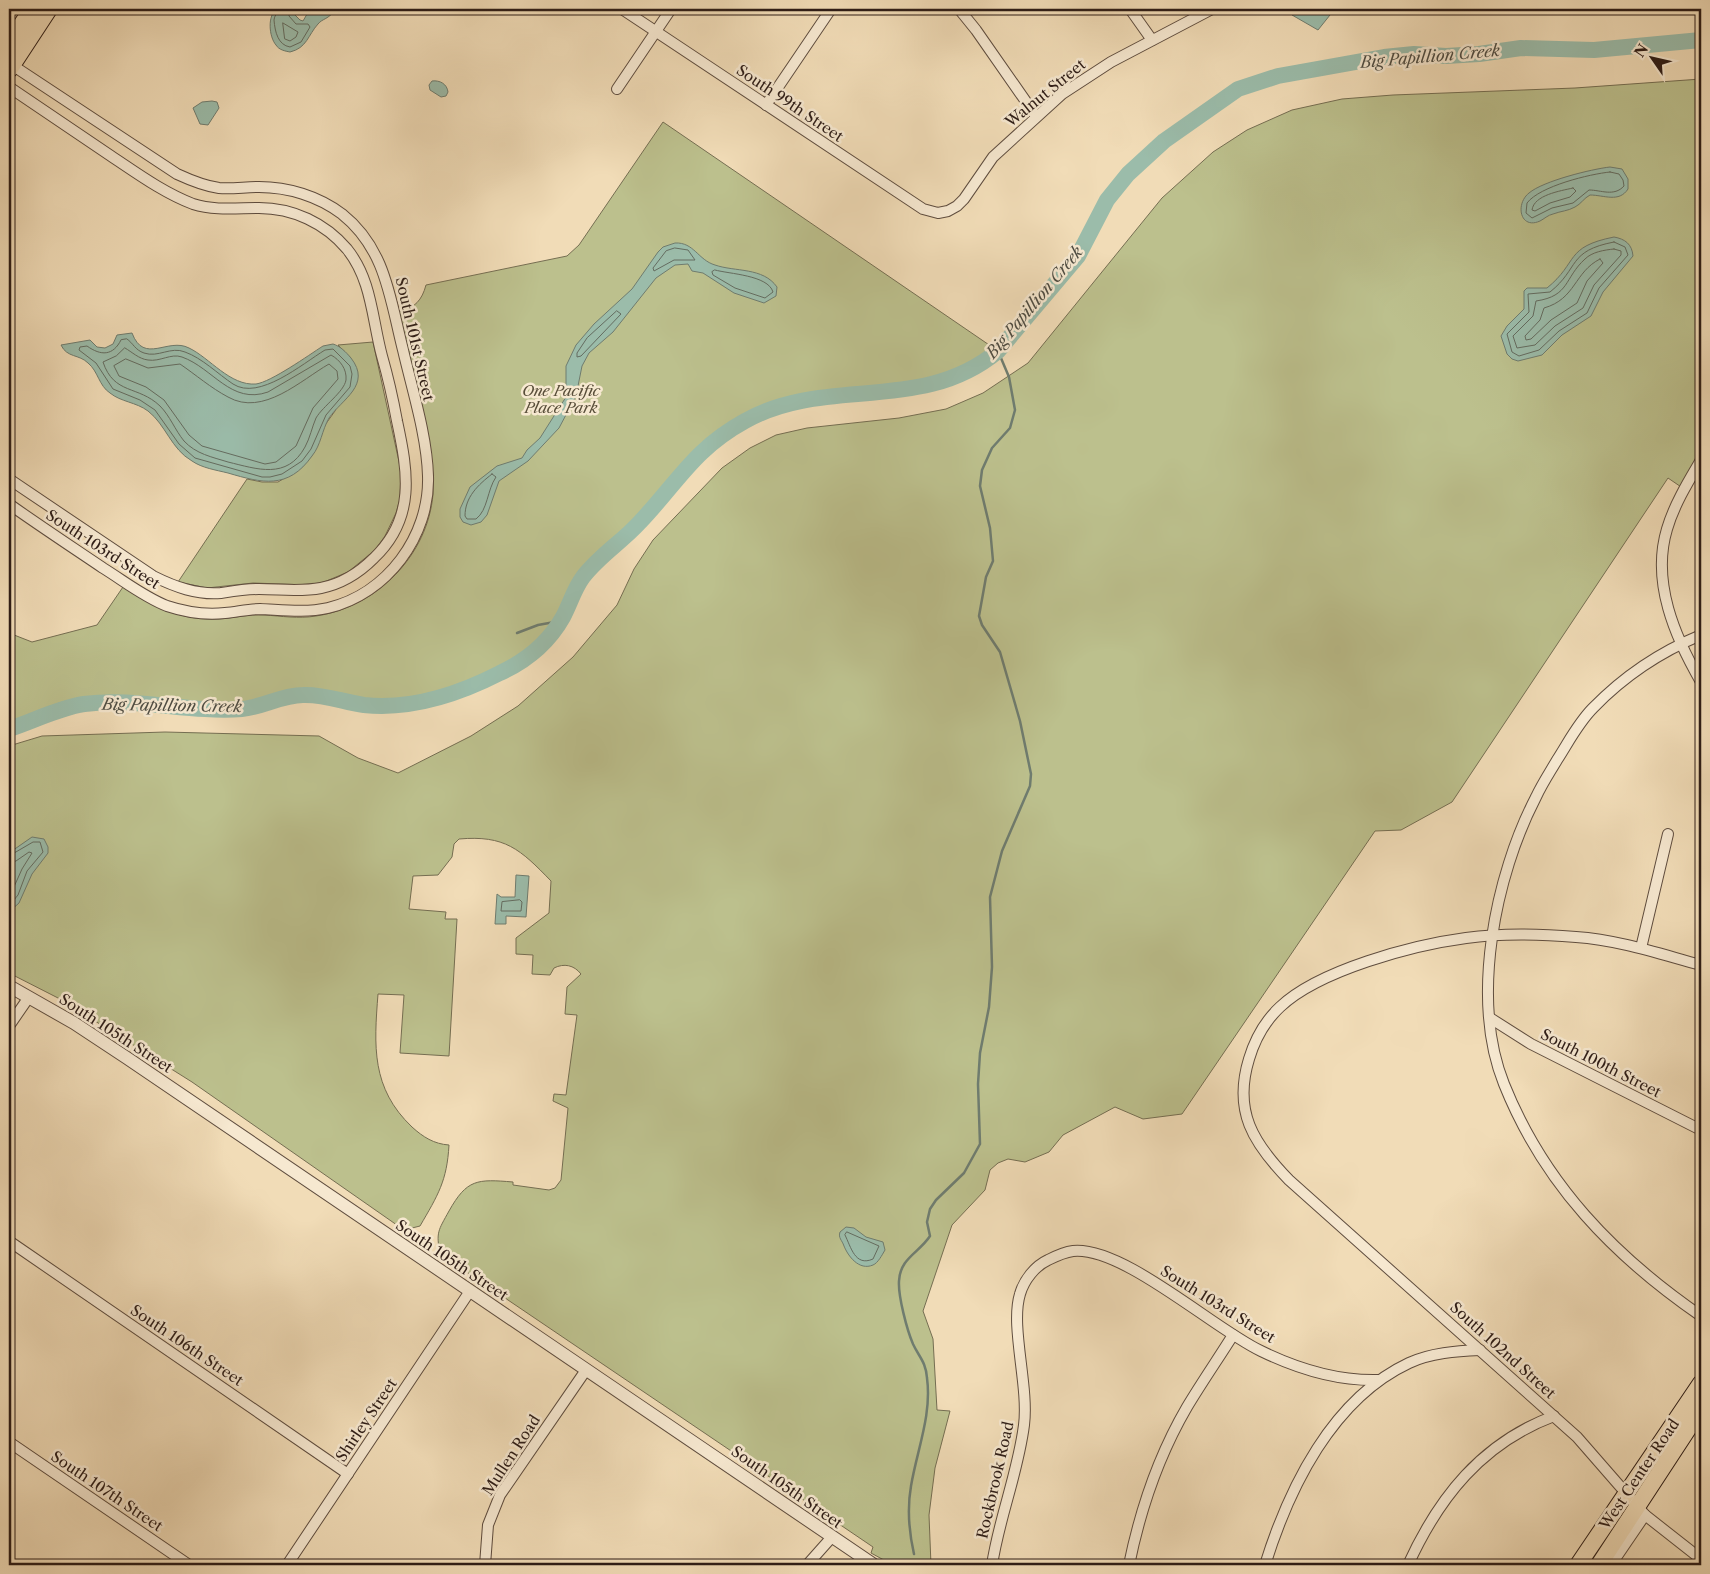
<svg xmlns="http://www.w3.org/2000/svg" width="1710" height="1574" font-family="'Libre Caslon Text',serif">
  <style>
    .green { fill: #bcc08d; stroke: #756e52 }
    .water { fill: #9bbcaa; stroke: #6f7c6f }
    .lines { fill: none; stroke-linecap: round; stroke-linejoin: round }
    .shore { stroke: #646c60; stroke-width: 1 }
    .stream { stroke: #6f7c6f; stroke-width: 2.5 }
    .river { stroke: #9bbcaa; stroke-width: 16 }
    .minor-casing { stroke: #5f4d3f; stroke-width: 12 }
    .tertiary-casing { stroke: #5f4d3f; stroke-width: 14 }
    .primary-casing { stroke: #2e1d17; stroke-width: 18 }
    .minor { stroke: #f6e8d0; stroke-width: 10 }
    .tertiary { stroke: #f6e8d0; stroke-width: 12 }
    .primary { stroke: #f1dcb7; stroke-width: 16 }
    .labels { text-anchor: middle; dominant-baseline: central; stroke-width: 5; stroke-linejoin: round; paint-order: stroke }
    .street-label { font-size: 15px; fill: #2e1d17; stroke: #f6e8d0 }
    .park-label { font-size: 15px; font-style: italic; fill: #594e3a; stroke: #f6e8d0 }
    .water-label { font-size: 16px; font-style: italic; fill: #4f4d43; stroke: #f6e8d0 }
  </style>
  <rect width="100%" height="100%" fill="#f1dcb7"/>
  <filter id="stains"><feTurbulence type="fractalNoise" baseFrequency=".004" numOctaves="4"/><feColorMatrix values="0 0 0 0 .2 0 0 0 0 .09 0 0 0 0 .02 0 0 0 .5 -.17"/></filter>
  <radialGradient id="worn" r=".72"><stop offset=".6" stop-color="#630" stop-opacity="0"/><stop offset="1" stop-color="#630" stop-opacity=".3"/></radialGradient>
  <g class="green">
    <path d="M1701,79V470L1687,491L1668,478L1452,802L1401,830L1375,831L1182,1114L1143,1119L1115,1107L1063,1135L1049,1152L1025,1162L1008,1159L998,1163L990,1170L985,1190L952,1225L923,1311L933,1339L937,1410L950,1411L935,1468L929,1515L931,1565H893L871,1553L873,1547L440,1254C436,1232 438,1231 449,1211C467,1179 477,1179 513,1182V1185L549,1190L555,1188L561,1180L568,1108L553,1101L554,1094L566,1095L577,1015L565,1014L567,987L581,974C574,965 564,963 554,968L550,975L532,974L533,955L516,954V938L549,913L551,881C520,849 505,835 459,839L454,844L452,857L438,875L413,876L409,909L446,912L445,919H457L449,1056L400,1053L404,995L378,994C374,1046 371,1088 412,1127C423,1137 434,1144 449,1145C447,1181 438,1195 420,1226L404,1230L192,1082L60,999L9,973V746L42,736L165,732L319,736L358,758L398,773L471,736L518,706L573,657L617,605L634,569L653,540L722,468L750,448L776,435L807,428L899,418L946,409L983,393L1028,363L1162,198L1213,152L1247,130L1292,110L1342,99L1393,95L1575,88Z"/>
    <path d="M663,122L998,351C922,415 826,376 745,421C694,449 678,482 640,522C622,542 600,555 583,577C574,589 570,604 563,617C549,642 526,661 500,673C458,694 411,710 364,705C343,702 324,694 303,695C282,695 263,707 242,709C189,713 137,697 84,704C58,708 33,721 9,729V633L32,642L97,625L123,587C152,607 183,621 219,619C234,618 248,614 264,615C282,616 298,619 316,616C377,607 428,555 433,494C435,467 427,441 422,415C414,381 407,346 399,312C415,308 422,300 426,285L567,256L579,245Z"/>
    <polygon points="373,342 401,471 400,499 396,513 385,536 375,550 348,572 324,582 310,585 253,583 207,588 178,582 247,479 262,482 278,482 298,470 311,457 325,425 335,411 350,357 338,345"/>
  </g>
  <g class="water">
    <path d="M277,9H294L293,13L300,20L303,21L310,9H336C328,20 323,18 318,24C308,35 307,48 290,52C285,51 279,50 276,45C269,37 267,15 277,9Z"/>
    <polygon points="1296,9 1309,9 1312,12 1316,9 1327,9 1330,15 1318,30 1292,15"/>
    <path d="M432,81C440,80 447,84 448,92L446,96L441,97L430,90L429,85Z"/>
    <polygon points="212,101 217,102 219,108 208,125 200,124 193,108 202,102"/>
    <path d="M1610,167L1622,169L1628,179V189C1619,203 1604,195 1590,195C1584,198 1581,204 1575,207C1568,211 1561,211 1553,214C1548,215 1544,219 1540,221C1520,230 1515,204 1529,193C1543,181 1592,169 1610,167Z"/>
    <path d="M1614,237C1625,239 1632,244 1633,256L1603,292L1591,316L1562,335L1542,355L1518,361L1512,359L1507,354L1501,336L1507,326L1524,309V291L1527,288H1547C1579,262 1564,247 1614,237Z"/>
    <path d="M675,243C694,242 698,260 715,265C735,272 763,267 777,287L776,296L764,303L734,293L703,273L692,271L688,264L675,265L656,278L613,332L589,353L582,366L576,396L559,428L528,461L499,481L487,515L481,522L471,525L463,522L460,517V509L470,487L497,466L522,458L527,450L540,438L566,397V366L576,345L594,324L632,289L658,252L663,247Z"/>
    <path d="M132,333C144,365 168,337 189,348C210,358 230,386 256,384C271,382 309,355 323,346L333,344C340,346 346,352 351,358C372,385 342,399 329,418C322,430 321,445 312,456C288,490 262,483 228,473C216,470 202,468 192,461C171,449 166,425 148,411C136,402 121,402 110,393C99,386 98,371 88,363C79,354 67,358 61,345L90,340L97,347L105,348L113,344L117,335Z"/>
    <polygon points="32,837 44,839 48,847 48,853 32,874 19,903 9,912 9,853"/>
    <polygon points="516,875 529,876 526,917 506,916 506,924 495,924 497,894 501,897 515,897"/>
    <path d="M846,1227L854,1228L866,1237L883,1242L885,1250C882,1255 878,1263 873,1265C859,1271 848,1256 844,1246C842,1240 838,1238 840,1232Z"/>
  </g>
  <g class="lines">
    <g class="shore">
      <path d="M278,9C278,13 274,16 274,20C275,32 278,45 290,47L301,42L310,27L308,24H296L289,16V9"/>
      <polygon points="283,23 298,32 296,37 290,41 285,39"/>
      <path d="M1610,172L1619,174L1623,180L1624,186C1614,197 1601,190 1589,190L1573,203L1552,208L1532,218L1526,213L1527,203C1540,186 1590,174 1610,172Z"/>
      <path d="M1573,188L1576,191L1570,197L1550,203L1535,211L1532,210C1534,195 1560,191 1573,188Z"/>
      <path d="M1614,242L1625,247L1628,255L1599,288L1587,313L1559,331L1539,350L1519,356L1512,352L1507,334L1529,312L1528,294L1550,292C1580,268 1567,251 1614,242Z"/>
      <polygon points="675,248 688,250 695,260 674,260 654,271 653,268 666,251"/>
      <path d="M1614,249L1621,251V255L1594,285L1583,308L1555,326L1535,345L1517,348L1513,336L1533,316L1536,301C1570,296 1564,278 1585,259C1592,252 1604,250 1614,249Z"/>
      <path d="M1600,259L1603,263L1587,281L1577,303L1551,320L1531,339L1526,340L1525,336L1540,320L1544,308C1576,299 1574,272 1600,259Z"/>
      <path d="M715,270C729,274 768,275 773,292L765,298L735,288L713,275L712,272Z"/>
      <polygon points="617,311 621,314 581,356 577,357 577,353 587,338"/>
      <path d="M127,339C133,343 135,350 144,353C158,358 171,346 185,352C202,358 218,374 233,384C259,401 302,364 325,350L333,349L350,366L352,374L350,387L326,415L311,449L302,461L282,474L270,477H262L195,458L179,444L155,410L140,400L113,389L96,363L79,350L80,347L87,346C101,356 113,356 121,340Z"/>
      <path d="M125,348C132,352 139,359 148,360C160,362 171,353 182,357C213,368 231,405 268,392L331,355C340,360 347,369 346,380C344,392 323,406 316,418C312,427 310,438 305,447C287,480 257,469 228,462C212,457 196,454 184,441C175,430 170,416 160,406C138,385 114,395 103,362L116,356Z"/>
      <path d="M126,359L148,368L180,364C196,375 211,388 228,397C263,417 301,380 329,364L337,371L338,379L313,408L296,446L276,462L265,464L202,446L189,435L164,400L146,387L119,376L114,366Z"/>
      <path d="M492,474L496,477C487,490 488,510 476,519H467L465,516C465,497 478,485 492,474Z"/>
      <polyline points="9,856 33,842 40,842 43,852 27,871 18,895 9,906"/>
      <polyline points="9,863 16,861 29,852 32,853 22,869 9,898"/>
      <polygon points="520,900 522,902 521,911 501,911 502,902"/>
      <path d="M847,1232L879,1246L873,1259C855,1267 851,1247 845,1235Z"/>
    </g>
    <g class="stream">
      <polyline points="517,633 538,625 560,621"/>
      <path d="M914,1554C909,1532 907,1509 911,1486C917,1450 932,1415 927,1378C926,1362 919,1357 913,1344C907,1330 898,1296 899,1281C900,1258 919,1253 930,1236L927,1222L930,1209L936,1200L964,1173L980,1144L978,1084L980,1053L989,1007L992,967L990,897L1002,851L1030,786L1031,774L1020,721L1000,652L982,625L979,616L986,577L993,561L990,528L980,486L982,470L992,448L1010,428L1015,410L1009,377L998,351"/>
    </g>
    <path class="river" d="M9,729C34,721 58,708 84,704C137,697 189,713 242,709C263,707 282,695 303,695C324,694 343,702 364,705C411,710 459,694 500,673C526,661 549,642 563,617C570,604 574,589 583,577C600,555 622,542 640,522C678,482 694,449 745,421C826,375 921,415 998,351L1078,256L1107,200L1128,174L1164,141L1238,89L1278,76L1384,57L1414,54L1446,56L1479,54L1521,48L1594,50L1701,40"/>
    <g class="minor-casing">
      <g id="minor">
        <polyline points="622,9 923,209 938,213 948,211 957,206 964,199 993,157 1062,94 1111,62 1212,9"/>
        <polyline points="959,9 976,30 1036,116"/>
        <polyline points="1130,9 1152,40"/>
        <path d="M9,63L177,174C190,180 204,186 219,188C232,189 245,187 259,187C288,187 318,196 342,214C386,249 390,299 403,350C412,389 427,436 428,476C430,536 387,594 328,608C305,613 283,610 260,609C248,609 237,612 225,613C206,615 185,612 167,606C144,597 124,581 103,568C72,547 40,526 9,504"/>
        <path d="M9,87C43,110 77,133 111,156C138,174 164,193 193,204C215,211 237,208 259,208C293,208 325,223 347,249C372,280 372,319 382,356C388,377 393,399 397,421C408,472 416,518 374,558C359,573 341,584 321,588C300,592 280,589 259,589C246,589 234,591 221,593C197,595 175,587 153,576L9,479"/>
        <polyline points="617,89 671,9"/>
        <polyline points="766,105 831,9"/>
        <path d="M1701,460C1688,482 1674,505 1667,529C1651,582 1675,637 1701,682"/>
        <path d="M1701,635C1660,652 1624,676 1593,708C1578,723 1568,743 1557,760C1550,772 1542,784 1536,797C1495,876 1470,999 1504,1084C1544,1184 1614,1256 1701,1316"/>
        <polyline points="1641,948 1668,834"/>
        <path d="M1701,965C1660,954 1619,940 1576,937C1540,934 1502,933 1466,938C1413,945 1319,970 1280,1007C1265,1021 1255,1039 1249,1059C1233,1111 1253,1143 1289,1180L1577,1437L1645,1515L1701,1559"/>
        <polyline points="1490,1018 1531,1044 1701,1130"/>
        <polyline points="9,1026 29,997"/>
        <polyline points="9,1241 348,1474"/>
        <polyline points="9,1442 189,1565"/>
        <polyline points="287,1565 470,1291"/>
        <polyline points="485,1565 488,1525 500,1495 586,1370"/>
        <polyline points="807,1565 831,1538"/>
        <path d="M992,1565C999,1518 1018,1473 1024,1425C1029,1386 1010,1326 1020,1294C1024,1280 1035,1266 1048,1260C1056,1256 1065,1252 1073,1251C1123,1246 1214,1329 1261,1351C1298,1369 1337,1381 1378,1380"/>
        <path d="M1129,1565C1140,1511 1159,1455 1187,1407C1202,1382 1218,1359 1233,1335"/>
        <path d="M1265,1565C1289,1488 1332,1399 1409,1363C1430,1353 1457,1351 1480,1350"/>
        <path d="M1408,1565C1439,1497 1482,1443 1554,1416"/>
        <polyline points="1611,1565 1645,1515"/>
      </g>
    </g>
    <g class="tertiary-casing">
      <polyline id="tertiary" points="9,986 74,1023 127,1058 874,1565"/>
    </g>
    <g class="primary-casing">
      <g id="primary">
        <polyline points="9,43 32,9"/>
        <polyline points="9,70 49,9"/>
        <polyline points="1578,1565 1701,1383"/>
        <polyline points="1599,1565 1701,1409"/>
      </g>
    </g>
    <use href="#minor" class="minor"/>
    <use href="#tertiary" class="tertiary"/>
    <use href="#primary" class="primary"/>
  </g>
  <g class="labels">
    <g class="street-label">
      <text transform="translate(1045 93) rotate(-39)">Walnut Street</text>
      <text transform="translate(790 103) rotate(34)">South 99th Street</text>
      <text transform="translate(415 339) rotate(77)">South 101st Street</text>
      <text transform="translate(103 549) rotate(33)">South 103rd Street</text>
      <text transform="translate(116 1033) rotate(33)">South 105th Street</text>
      <text transform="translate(1601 1063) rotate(27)">South 100th Street</text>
      <text transform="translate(452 1260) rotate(34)">South 105th Street</text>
      <text transform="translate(1218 1304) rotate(32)">South 103rd Street</text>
      <text transform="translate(187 1345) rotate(34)">South 106th Street</text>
      <text transform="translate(1503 1350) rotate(42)">South 102nd Street</text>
      <text transform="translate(366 1420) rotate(-56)">Shirley Street</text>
      <text transform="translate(511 1455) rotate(-57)">Mullen Road</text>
      <text transform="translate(1639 1474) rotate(-56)">West Center Road</text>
      <text transform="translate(995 1480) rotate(-77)">Rockbrook Road</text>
      <text transform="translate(787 1487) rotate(35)">South 105th Street</text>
      <text transform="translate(107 1491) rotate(34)">South 107th Street</text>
    </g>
    <g class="park-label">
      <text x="561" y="390">One Pacific<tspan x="561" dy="17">Place Park</tspan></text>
    </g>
    <g class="water-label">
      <text transform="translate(1430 56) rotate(-5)">Big Papillion Creek</text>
      <text transform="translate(1034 302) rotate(-50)">Big Papillion Creek</text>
      <text transform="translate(172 705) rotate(1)">Big Papillion Creek</text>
    </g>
  </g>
  <rect width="1710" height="1574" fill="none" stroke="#f1dcb7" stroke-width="30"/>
  <rect x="10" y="10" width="1690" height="1554" fill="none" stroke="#2e1d17" stroke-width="2.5"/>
  <rect x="15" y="15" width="1680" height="1544" fill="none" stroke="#2e1d17"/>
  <g transform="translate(1652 58) rotate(304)" stroke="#f6e8d0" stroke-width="4" paint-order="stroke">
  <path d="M0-4L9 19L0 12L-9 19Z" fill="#2e1d17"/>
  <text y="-8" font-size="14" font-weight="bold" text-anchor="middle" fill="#2e1d17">N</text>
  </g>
  <rect width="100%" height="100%" filter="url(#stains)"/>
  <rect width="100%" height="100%" fill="url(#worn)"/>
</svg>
